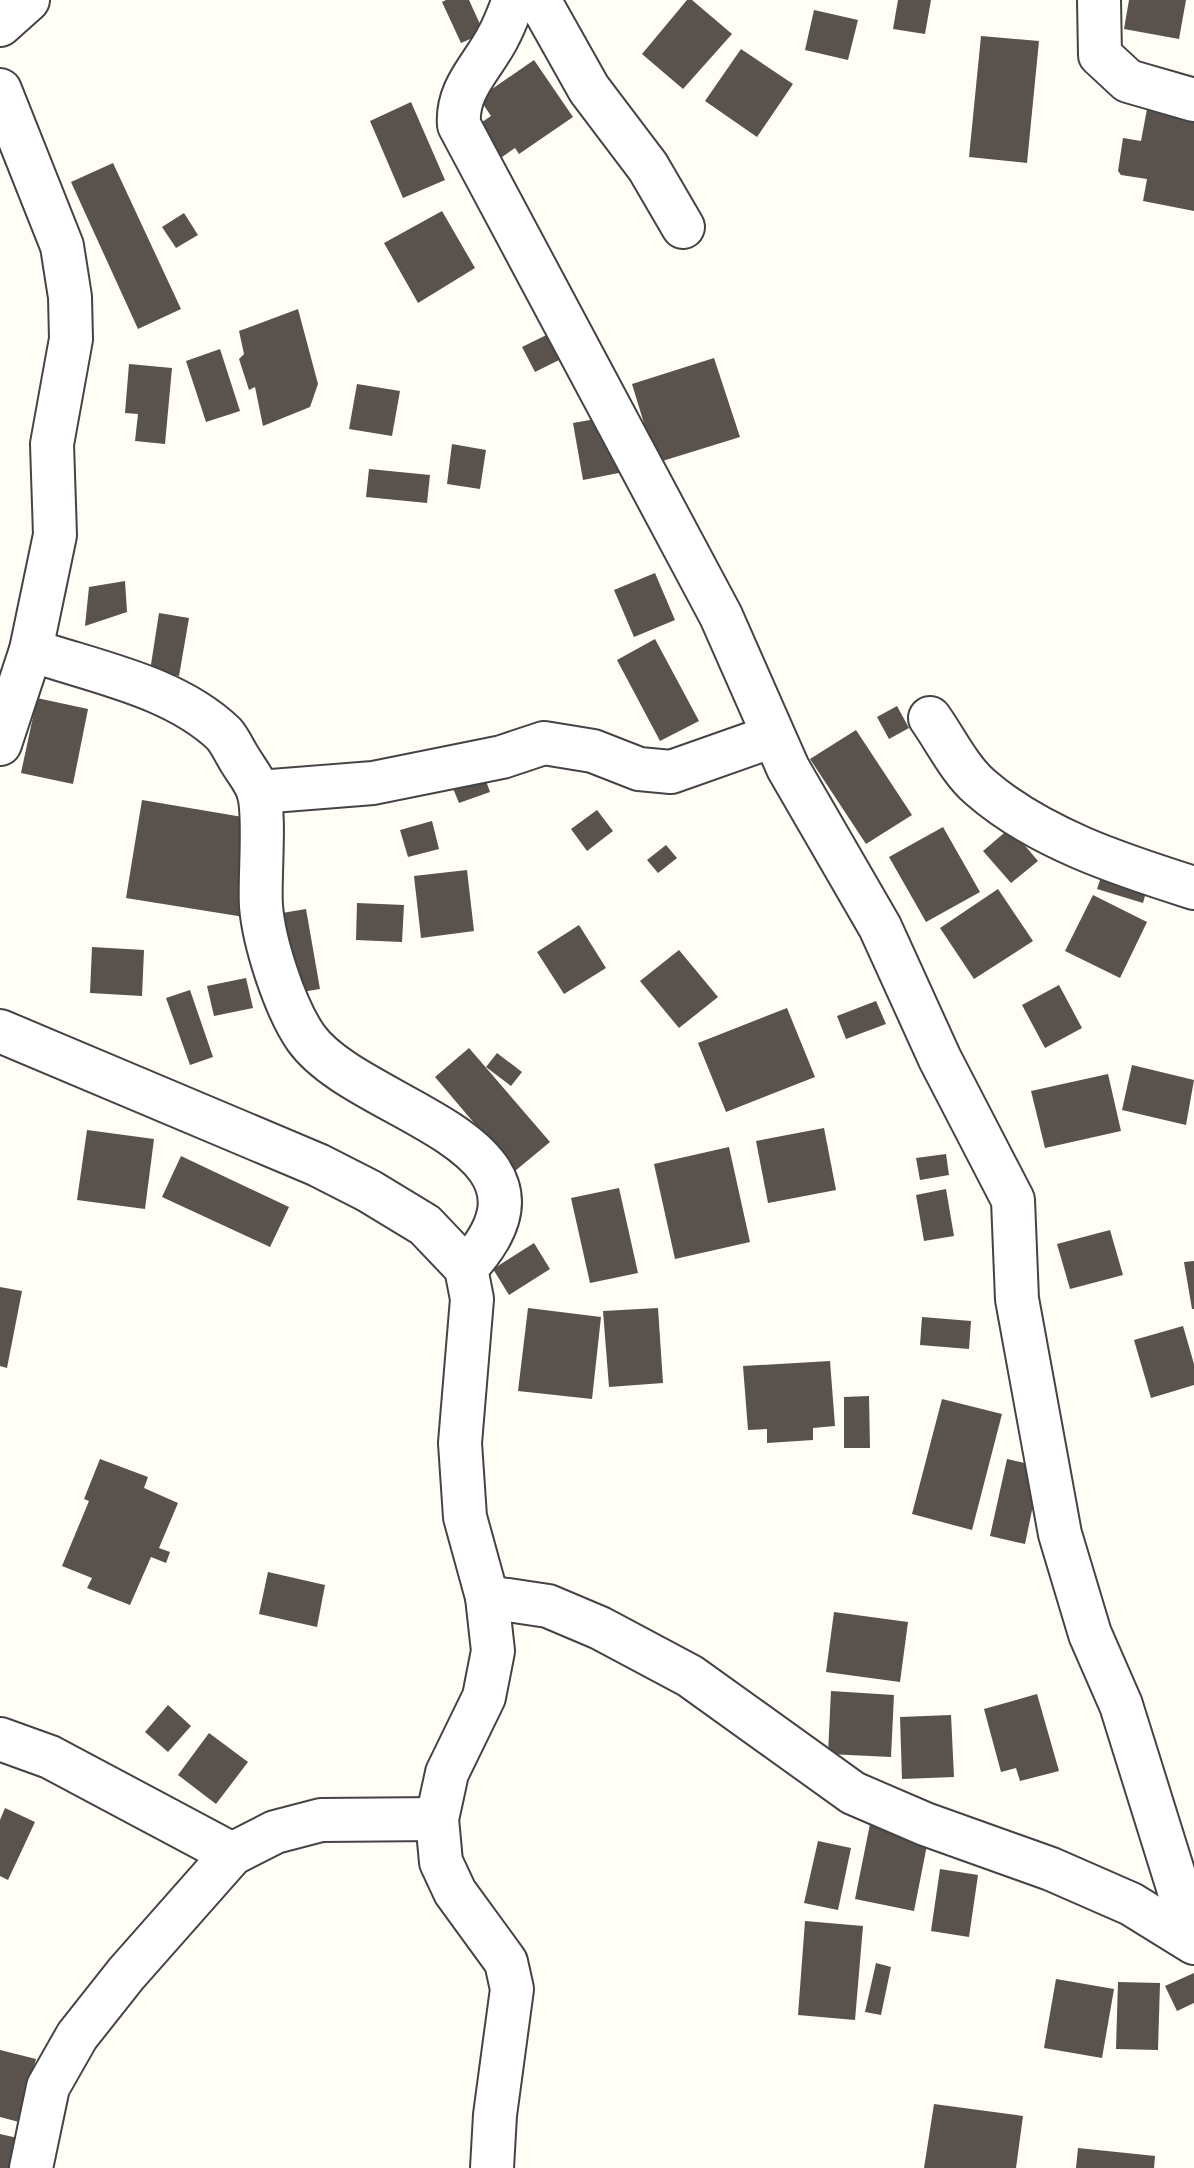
<svg xmlns="http://www.w3.org/2000/svg" width="1194" height="2168" font-family="Spectral,serif">
  <style>
    .building { fill: #5a524d }
    .lines { fill: none; stroke-linecap: round; stroke-linejoin: round }
    .minor-casing { stroke: #444; stroke-width: 46 }
    .minor { stroke: #fff; stroke-width: 42 }
  </style>
  <rect width="100%" height="100%" fill="#fffdf5"/>
  <g class="building">
    <polygon points="446,0 469,0 484,33 461,43 442,2"/>
    <polygon points="687,0 692,0 732,34 683,89 642,54"/>
    <polygon points="898,0 931,0 925,34 893,29"/>
    <polygon points="1129,0 1186,0 1179,39 1124,29"/>
    <polygon points="814,10 858,20 848,60 805,50"/>
    <polygon points="981,36 1039,41 1027,163 969,157"/>
    <polygon points="741,49 793,84 757,137 705,101"/>
    <polygon points="534,60 573,117 519,154 515,148 489,166 466,133 491,116 479,98"/>
    <polygon points="411,102 445,180 403,198 370,121"/>
    <polygon points="1147,109 1194,117 1194,211 1143,201 1147,179 1121,175 1118,171 1123,138 1141,141"/>
    <polygon points="113,163 181,309 138,329 71,182"/>
    <polygon points="442,211 475,268 418,303 384,243"/>
    <polygon points="184,213 198,235 176,248 162,227"/>
    <polygon points="298,309 318,384 310,407 263,426 255,387 249,390 239,359 244,354 239,331"/>
    <polygon points="581,318 593,343 535,372 522,347"/>
    <polygon points="220,349 240,411 206,422 186,361"/>
    <polygon points="714,358 740,437 656,463 632,384"/>
    <polygon points="129,364 172,368 165,444 135,441 138,414 125,413"/>
    <polygon points="357,384 400,391 392,436 349,429"/>
    <polygon points="624,414 634,470 583,480 573,423"/>
    <polygon points="452,444 486,450 480,489 447,484"/>
    <polygon points="369,469 430,475 427,503 366,497"/>
    <polygon points="655,573 675,620 634,637 614,590"/>
    <polygon points="125,581 127,612 85,626 89,587"/>
    <polygon points="159,613 189,618 179,676 150,671"/>
    <polygon points="655,639 699,721 660,741 617,660"/>
    <polygon points="37,698 88,709 73,784 21,773"/>
    <polygon points="897,706 909,728 889,739 877,717"/>
    <polygon points="856,730 912,815 866,844 810,759"/>
    <polygon points="482,770 490,792 459,803 450,781"/>
    <polygon points="142,800 261,820 244,917 126,898"/>
    <polygon points="597,810 613,831 587,851 571,829"/>
    <polygon points="432,821 439,849 408,857 400,830"/>
    <polygon points="943,827 980,892 926,922 889,857"/>
    <polygon points="1010,828 1038,861 1011,883 983,851"/>
    <polygon points="666,845 677,858 658,873 647,860"/>
    <polygon points="467,870 474,931 421,938 414,876"/>
    <polygon points="1102,874 1150,878 1143,903 1097,889"/>
    <polygon points="998,889 1033,941 974,979 940,928"/>
    <polygon points="1093,895 1147,922 1120,978 1065,951"/>
    <polygon points="357,903 404,905 402,942 356,940"/>
    <polygon points="306,909 320,989 266,998 252,918"/>
    <polygon points="579,925 606,968 564,994 537,952"/>
    <polygon points="92,947 144,950 142,996 90,993"/>
    <polygon points="679,950 718,997 679,1028 640,981"/>
    <polygon points="246,978 253,1008 214,1016 207,986"/>
    <polygon points="1059,985 1082,1028 1045,1048 1022,1005"/>
    <polygon points="190,990 213,1057 190,1065 166,998"/>
    <polygon points="876,1001 886,1024 846,1039 837,1016"/>
    <polygon points="787,1008 815,1077 726,1112 698,1043"/>
    <polygon points="469,1048 550,1142 515,1171 435,1077"/>
    <polygon points="497,1053 522,1072 511,1086 486,1067"/>
    <polygon points="1132,1065 1194,1080 1186,1125 1122,1110"/>
    <polygon points="1108,1074 1121,1131 1045,1148 1031,1091"/>
    <polygon points="824,1128 836,1190 768,1203 756,1141"/>
    <polygon points="87,1130 154,1139 145,1209 77,1200"/>
    <polygon points="729,1147 750,1242 675,1259 654,1164"/>
    <polygon points="946,1154 949,1175 920,1180 916,1158"/>
    <polygon points="181,1156 289,1207 270,1247 162,1197"/>
    <polygon points="619,1188 638,1273 590,1283 571,1198"/>
    <polygon points="946,1189 954,1236 924,1241 916,1195"/>
    <polygon points="1110,1230 1123,1275 1070,1289 1057,1244"/>
    <polygon points="534,1243 550,1269 509,1295 493,1269"/>
    <polygon points="1194,1261 1194,1309 1192,1309 1184,1262"/>
    <polygon points="0,1287 22,1291 7,1368 0,1366"/>
    <polygon points="528,1308 601,1317 592,1399 518,1391"/>
    <polygon points="658,1308 663,1383 609,1387 603,1311"/>
    <polygon points="922,1317 971,1321 969,1349 920,1345"/>
    <polygon points="1183,1326 1194,1364 1194,1385 1151,1398 1134,1340"/>
    <polygon points="830,1361 835,1426 813,1428 813,1440 767,1443 767,1429 748,1430 743,1366"/>
    <polygon points="869,1396 870,1448 844,1448 844,1397"/>
    <polygon points="942,1399 1002,1414 972,1530 912,1514"/>
    <polygon points="100,1459 148,1477 144,1488 178,1503 159,1548 170,1552 166,1563 151,1557 130,1605 87,1588 92,1578 62,1566 89,1501 84,1499"/>
    <polygon points="1007,1459 1041,1467 1025,1544 990,1536"/>
    <polygon points="268,1572 325,1585 317,1627 259,1614"/>
    <polygon points="834,1612 908,1622 900,1682 826,1672"/>
    <polygon points="831,1691 894,1695 891,1757 828,1754"/>
    <polygon points="1037,1694 1059,1771 1020,1781 1016,1768 1001,1772 984,1709"/>
    <polygon points="168,1705 191,1726 168,1752 145,1732"/>
    <polygon points="951,1715 954,1777 902,1779 900,1717"/>
    <polygon points="209,1733 248,1762 216,1804 178,1775"/>
    <polygon points="5,1808 35,1822 8,1880 0,1876 0,1820"/>
    <polygon points="870,1824 929,1835 914,1911 855,1899"/>
    <polygon points="818,1841 851,1848 838,1910 804,1903"/>
    <polygon points="940,1869 978,1875 969,1937 931,1931"/>
    <polygon points="805,1921 863,1926 855,2020 798,2015"/>
    <polygon points="876,1963 891,1967 881,2015 865,2012"/>
    <polygon points="1194,1973 1194,2003 1177,2011 1165,1986"/>
    <polygon points="1056,1979 1114,1989 1102,2058 1044,2048"/>
    <polygon points="1118,1982 1160,1983 1158,2050 1116,2049"/>
    <polygon points="0,2050 36,2059 19,2122 0,2117"/>
    <polygon points="934,2104 1023,2116 1016,2168 924,2168"/>
    <polygon points="0,2134 22,2139 15,2168 0,2168"/>
    <polygon points="1078,2148 1155,2156 1154,2168 1076,2168"/>
  </g>
  <g class="lines">
    <g class="minor-casing">
      <g id="minor">
        <path d="M514,0C509,12 505,24 499,35C484,66 456,88 459,125L721,616L788,768L880,927L940,1059L1013,1200L1017,1299L1060,1534L1090,1634L1121,1705L1194,1939"/>
        <polyline points="539,0 589,89 648,167 683,227"/>
        <polyline points="1099,0 1100,55 1128,81 1194,100"/>
        <polyline points="0,25 28,0"/>
        <polyline points="0,90 62,246 70,297 71,339 52,444 55,535 31,650 0,744"/>
        <path d="M31,650C95,672 174,686 224,734C230,741 235,752 240,760C246,770 255,781 258,791C266,813 259,879 261,906C264,943 285,1008 306,1038C359,1113 584,1142 466,1268"/>
        <path d="M930,718C945,739 960,770 980,787C1038,838 1121,865 1194,888"/>
        <polyline points="259,792 373,783 502,757 544,743 593,751 639,769 671,772 773,736"/>
        <polyline points="0,1031 318,1165 369,1191 425,1225 466,1268 472,1299 460,1443 465,1517 487,1597 493,1651 484,1697 447,1773 437,1819 441,1862 455,1892 506,1962 512,1989 495,2115 492,2168"/>
        <polyline points="487,1597 548,1606 600,1628 690,1676 853,1793 925,1824 1051,1869 1131,1904 1194,1943"/>
        <polyline points="0,1739 50,1757 232,1854"/>
        <polyline points="31,2168 48,2087 77,2036 126,1974 232,1854 275,1832 321,1820 437,1819"/>
      </g>
    </g>
    <use href="#minor" class="minor"/>
  </g>
</svg>
